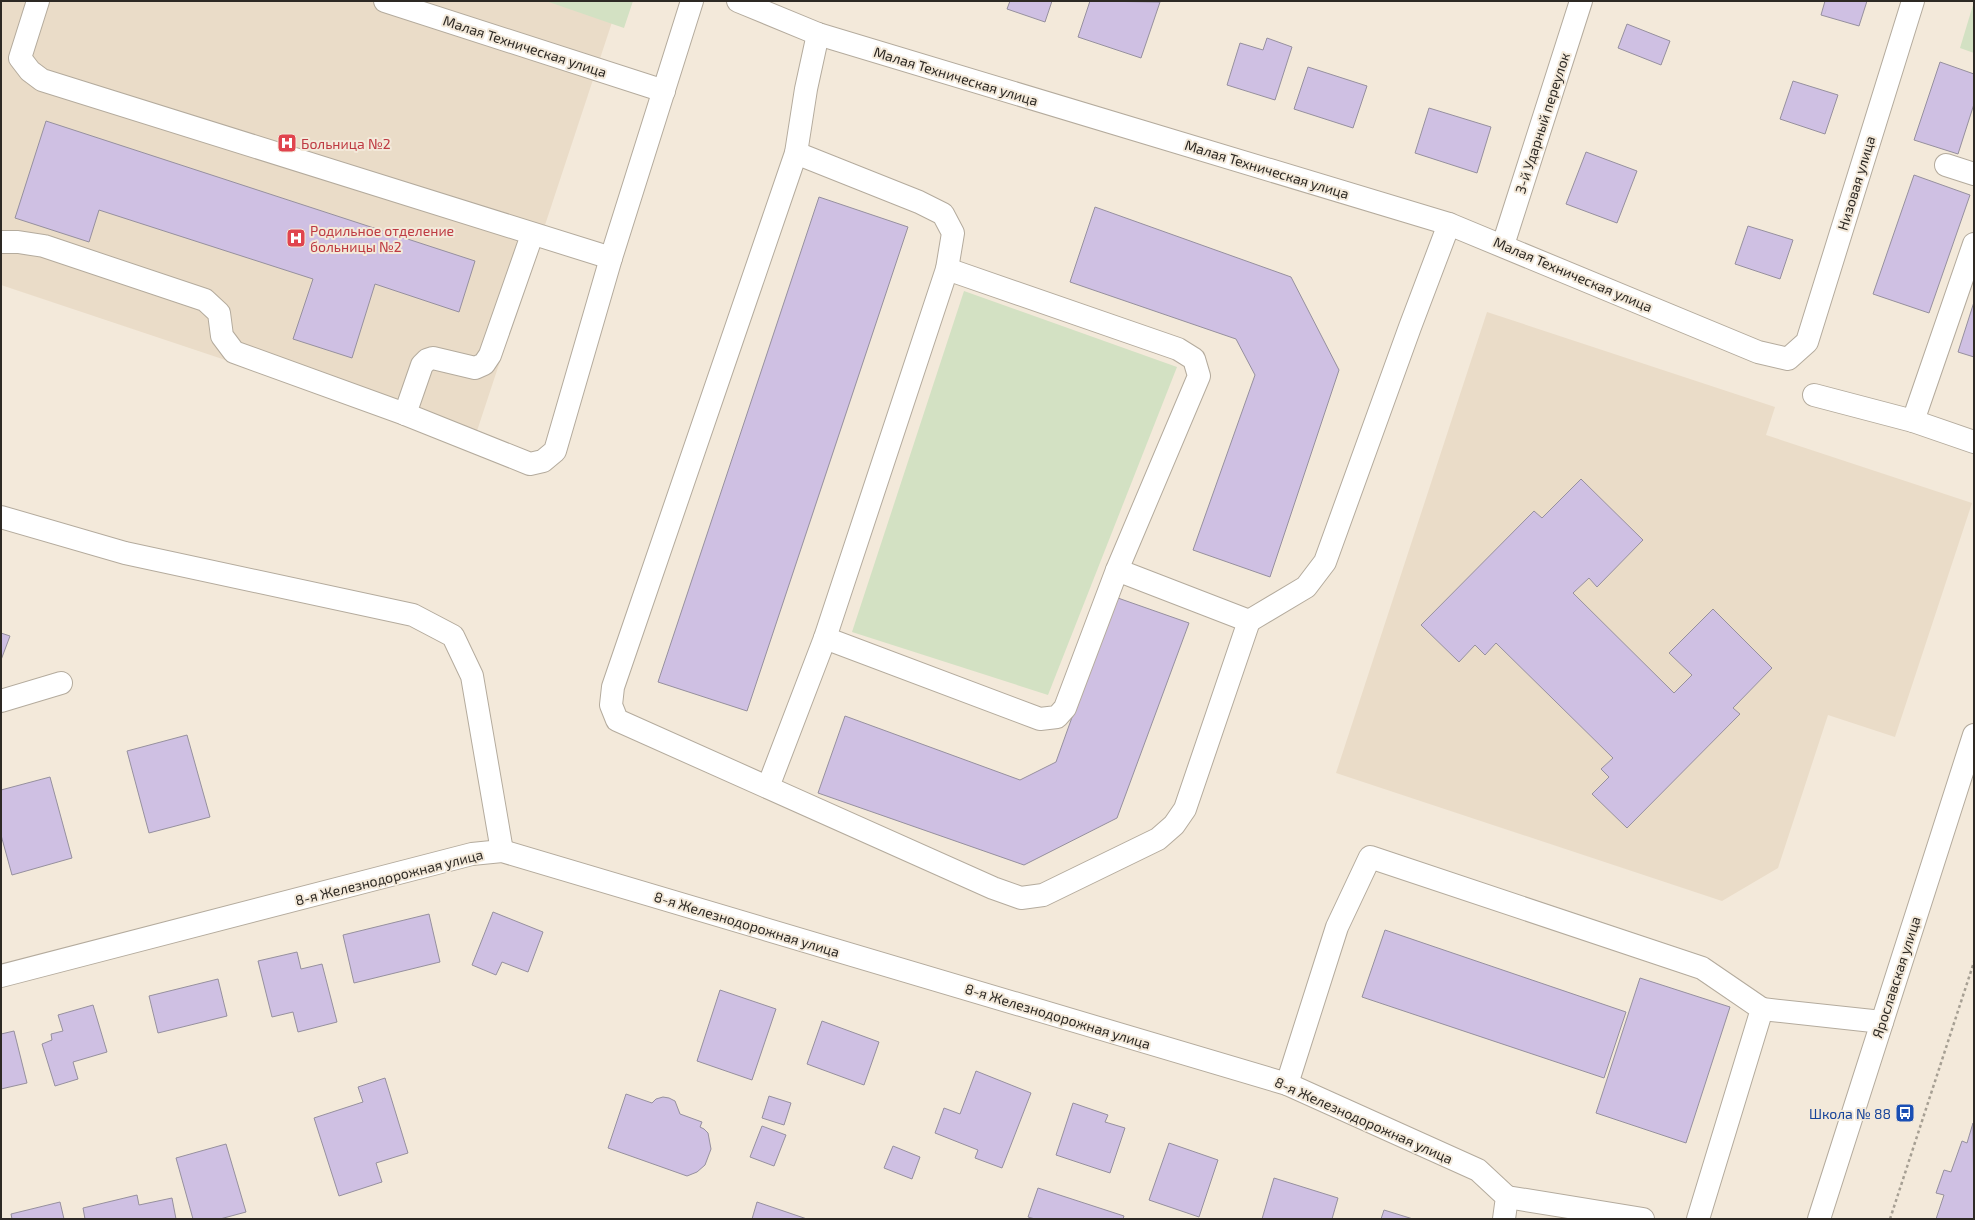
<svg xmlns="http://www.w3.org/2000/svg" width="1975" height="1220" font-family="'Exo 2',sans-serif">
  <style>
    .built { fill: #eadcc8 }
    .green { fill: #d3e1c3 }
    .building { fill: #cfc0e3; stroke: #96909e }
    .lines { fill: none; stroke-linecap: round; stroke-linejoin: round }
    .minor-casing { stroke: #b4ab9d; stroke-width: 24 }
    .path { stroke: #a69f93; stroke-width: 2.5; stroke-dasharray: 3 3; stroke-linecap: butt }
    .minor { stroke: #fff; stroke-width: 22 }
    .labels { text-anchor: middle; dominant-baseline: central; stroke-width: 4; stroke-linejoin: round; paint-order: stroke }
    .street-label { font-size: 14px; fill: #2d2924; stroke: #f3e9da }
    .health-label { font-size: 14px; fill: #be3a42; stroke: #f3e9da; text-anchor: start }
    .transit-label { font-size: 14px; fill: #164399; stroke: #f3e9da; text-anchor: end }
  </style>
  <rect width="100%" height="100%" fill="#f3e9da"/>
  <g class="built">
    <polygon points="1,1 619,1 473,443 1,285"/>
    <polygon points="1487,312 1775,407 1766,435 1972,503 1895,737 1828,715 1778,868 1722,901 1336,773"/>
  </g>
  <g class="green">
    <polygon points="546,1 633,1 624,28"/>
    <polygon points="1973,5 1974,5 1974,53 1960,48"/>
    <polygon points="964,291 1177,367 1048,695 852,632"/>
  </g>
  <g class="building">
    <polygon points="1010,1 1052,1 1045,22 1007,9"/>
    <polygon points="1090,1 1160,2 1141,58 1078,37"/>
    <polygon points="1825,1 1867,1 1859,26 1821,15"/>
    <polygon points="1627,24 1670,41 1661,65 1618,48"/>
    <polygon points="1267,38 1292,47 1275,100 1227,85 1240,43 1263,50"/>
    <polygon points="1940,62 1974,74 1974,104 1958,154 1914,140"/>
    <polygon points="1308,67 1367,86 1353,128 1294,109"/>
    <polygon points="1793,81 1838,95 1825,134 1780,119"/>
    <polygon points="1429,108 1491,127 1477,173 1415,153"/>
    <polygon points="46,121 475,261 459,312 375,284 352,358 293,339 313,279 99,210 89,242 15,218"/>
    <polygon points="1586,152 1637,171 1617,223 1566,204"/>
    <polygon points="1914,175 1970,195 1929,313 1873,294"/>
    <polygon points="819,197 908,227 747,711 658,682"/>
    <polygon points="1095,207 1291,277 1339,370 1270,577 1193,550 1255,375 1236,339 1070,282"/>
    <polygon points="1748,226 1793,240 1780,279 1735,264"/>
    <polygon points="1974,302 1974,357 1958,352"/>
    <polygon points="1581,479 1643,540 1597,587 1589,578 1573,593 1674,693 1692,675 1669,653 1713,609 1772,668 1733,708 1740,714 1627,828 1592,794 1609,777 1601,769 1613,758 1496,643 1485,655 1475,645 1459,662 1421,625 1534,511 1542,518"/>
    <polygon points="1115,597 1189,623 1117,818 1024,865 818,793 845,716 1020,780 1056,762"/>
    <polygon points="1,633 10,636 1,660"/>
    <polygon points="187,735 210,817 149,833 127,751"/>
    <polygon points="50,777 72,858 12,875 1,835 1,790"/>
    <polygon points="493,912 543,932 528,972 502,962 496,975 472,965"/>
    <polygon points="429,914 440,962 354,983 343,935"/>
    <polygon points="1385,930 1626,1012 1604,1078 1362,997"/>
    <polygon points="297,952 301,969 322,964 337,1022 298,1032 293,1012 272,1017 258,961"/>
    <polygon points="1640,978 1730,1007 1686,1143 1596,1113"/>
    <polygon points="218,979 227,1016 158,1033 149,996"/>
    <polygon points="720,990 776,1009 752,1080 697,1061"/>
    <polygon points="93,1005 107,1052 73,1062 78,1079 55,1086 42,1044 52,1040 51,1034 63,1031 58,1015"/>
    <polygon points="822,1021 879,1042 864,1085 807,1064"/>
    <polygon points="14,1031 27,1083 1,1089 1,1034"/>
    <polygon points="976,1071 1031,1093 1002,1168 975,1158 978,1150 935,1133 944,1108 960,1114"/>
    <polygon points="385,1078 408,1153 376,1163 382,1182 339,1196 314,1118 363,1102 358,1087"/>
    <polygon points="626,1094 652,1103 656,1099 663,1097 669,1098 675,1101 680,1114 702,1122 700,1127 704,1129 708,1133 711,1149 705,1165 697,1172 687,1176 608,1148"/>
    <polygon points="769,1096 791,1103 784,1125 762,1118"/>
    <polygon points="1073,1103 1108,1115 1105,1122 1125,1128 1110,1173 1056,1155"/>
    <polygon points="1973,1123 1974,1219 1936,1219 1944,1195 1936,1193 1944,1170 1951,1172 1962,1141 1967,1143"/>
    <polygon points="762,1126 786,1135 774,1166 750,1157"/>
    <polygon points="1169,1143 1218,1160 1199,1217 1149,1200"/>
    <polygon points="226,1144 246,1212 220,1219 193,1219 176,1158"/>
    <polygon points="893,1146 920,1157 912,1179 884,1168"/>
    <polygon points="1274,1178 1338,1198 1332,1219 1262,1219"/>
    <polygon points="1038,1188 1124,1216 1123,1219 1035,1219 1028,1217"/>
    <polygon points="137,1195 139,1205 172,1198 176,1219 85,1219 83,1208"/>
    <polygon points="60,1202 64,1219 12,1219 11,1214"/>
    <polygon points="757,1202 807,1219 752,1219"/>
    <polygon points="1384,1210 1413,1219 1381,1219"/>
  </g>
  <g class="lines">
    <g class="minor-casing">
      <g id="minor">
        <polyline points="38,1 20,58 30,71 42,80 611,258"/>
        <polyline points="385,1 664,91"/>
        <polyline points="738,1 818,34 1449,224 1758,352 1788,359 1807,342 1913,1"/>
        <polyline points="818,34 806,89 796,153 613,687 611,705 617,720 993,888 1021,898 1043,895 1158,839 1174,825 1185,809 1249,621 1117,570"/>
        <polyline points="1946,165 1974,174"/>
        <polyline points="1,242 18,242 44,246 205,300 219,313 222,336 234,352 405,414 530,464 543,461 555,451 611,258 692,1"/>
        <polyline points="1503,245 1581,1"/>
        <polyline points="1814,395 1913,421 1974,442"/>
        <polyline points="405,414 422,365 427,360 433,358 475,368 484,364 490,355 532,235"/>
        <polyline points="1913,421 1974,244"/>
        <polyline points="1,517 125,553 413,615 453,636 472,676 502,851"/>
        <polyline points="1249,621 1306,587 1325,562 1410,327 1449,224"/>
        <polyline points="825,638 1040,719 1057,717 1065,708 1117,570 1199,376 1194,359 1178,349 947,269"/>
        <polyline points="1,701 61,683"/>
        <polyline points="768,787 825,638 947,269 953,233 943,214 919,202 796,153"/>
        <polyline points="1,976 472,854 502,851 1287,1084 1478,1170 1507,1197 1504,1219"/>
        <polyline points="1762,1009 1882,1022"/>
        <polyline points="1287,1084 1337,927 1370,857 1702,968 1762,1009 1698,1219"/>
        <polyline points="1507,1197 1643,1219"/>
        <polyline points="1819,1219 1974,735"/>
      </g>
    </g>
    <polyline class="path" points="1890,1219 1974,962"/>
    <use href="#minor" class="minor"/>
  </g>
  <defs>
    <g id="hospital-square" transform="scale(1)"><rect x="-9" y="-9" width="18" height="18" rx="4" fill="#e0444e" stroke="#f3e9da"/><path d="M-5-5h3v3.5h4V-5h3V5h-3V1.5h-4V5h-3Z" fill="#fff"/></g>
    <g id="bus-square" transform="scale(1)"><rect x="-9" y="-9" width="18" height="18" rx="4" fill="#1a4fb4" stroke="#f3e9da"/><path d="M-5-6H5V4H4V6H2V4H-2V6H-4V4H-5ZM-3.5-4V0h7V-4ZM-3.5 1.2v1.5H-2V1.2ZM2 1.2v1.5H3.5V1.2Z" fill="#fff"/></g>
  </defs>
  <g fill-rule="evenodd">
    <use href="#hospital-square" x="287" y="143"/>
    <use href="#hospital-square" x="296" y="238"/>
    <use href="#bus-square" x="1905" y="1113"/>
  </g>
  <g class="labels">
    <g class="street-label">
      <text transform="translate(525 46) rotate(18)">Малая Техническая улица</text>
      <text transform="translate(956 76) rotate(17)">Малая Техническая улица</text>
      <text transform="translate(1542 123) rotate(-72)">3-й Ударный переулок</text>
      <text transform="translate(1267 169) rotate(17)">Малая Техническая улица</text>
      <text transform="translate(1856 183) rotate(-73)">Низовая улица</text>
      <text transform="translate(1573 274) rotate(23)">Малая Техническая улица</text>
      <text transform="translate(389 877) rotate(-14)">8-я Железнодорожная улица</text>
      <text transform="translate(747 924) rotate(17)">8-я Железнодорожная улица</text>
      <text transform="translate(1896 977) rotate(-72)">Ярославская улица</text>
      <text transform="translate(1058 1016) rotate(17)">8-я Железнодорожная улица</text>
      <text transform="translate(1364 1120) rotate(24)">8-я Железнодорожная улица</text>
    </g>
    <g class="health-label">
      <text x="301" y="143">Больница №2</text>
      <text x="310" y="230">Родильное отделение<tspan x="310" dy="16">больницы №2</tspan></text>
    </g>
    <g class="transit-label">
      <text x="1891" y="1113">Школа № 88</text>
    </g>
  </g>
  <rect width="1975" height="1220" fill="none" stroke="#2d2924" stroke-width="4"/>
</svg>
